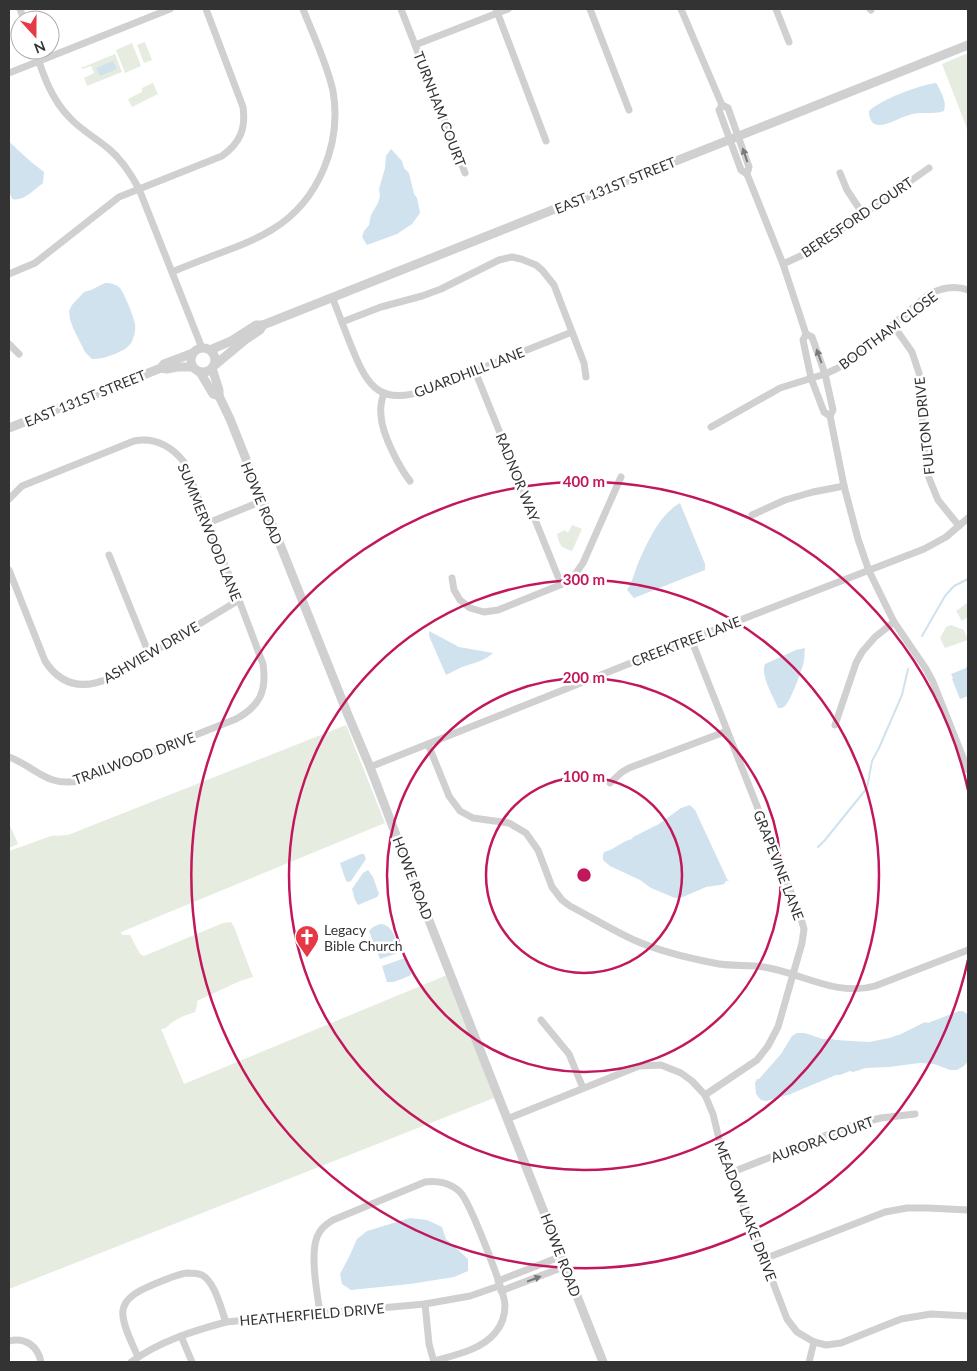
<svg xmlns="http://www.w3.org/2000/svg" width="977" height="1371" font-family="Lato,sans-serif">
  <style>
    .green { fill: #e6ecdf }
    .water { fill: #cfe2ee }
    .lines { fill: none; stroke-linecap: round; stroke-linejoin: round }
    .stream { stroke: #cfe2ee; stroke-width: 2 }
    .minor { stroke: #d0d0d0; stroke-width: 7 }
    .tertiary { stroke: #d0d0d0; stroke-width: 9 }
    .oneway { fill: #7a7a7a }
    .ring { fill: none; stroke: #c2185b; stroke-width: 2.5 }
    .labels { text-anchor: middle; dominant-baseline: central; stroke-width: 5; stroke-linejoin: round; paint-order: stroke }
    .street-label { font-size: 14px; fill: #333; stroke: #fff }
    .poi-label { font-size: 14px; fill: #333; stroke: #fff; text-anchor: start }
    .centre { fill: #c2185b; stroke: #fff; stroke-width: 2.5 }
    .ring-label { font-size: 15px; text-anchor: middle; font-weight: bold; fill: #c2185b; stroke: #fff; stroke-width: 5; stroke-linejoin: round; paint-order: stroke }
  </style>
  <rect width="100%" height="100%" fill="#fff"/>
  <g class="green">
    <polygon points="145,42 152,60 144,63 137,45"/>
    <polygon points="132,43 141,66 125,73 116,50"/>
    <polygon points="968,53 968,131 942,64"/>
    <polygon points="115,54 122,72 87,86 84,78 94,73 91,66 82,69 81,68"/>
    <polygon points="153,83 158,94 132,107 128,99 142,92 142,88"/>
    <path d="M572,525L582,529L572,551C560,547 560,546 557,534L565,530L568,533Z"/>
    <polygon points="967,603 968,617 962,621 956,611"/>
    <polygon points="951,625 964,630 968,640 945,648 940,638 946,627"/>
    <path d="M346,725L385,823L121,932L122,935H130L140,954L144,956L223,923L231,922L234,927L253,977L240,981L197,1001V1005L195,1012C184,1016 174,1019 166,1028L161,1029L184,1084L447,975L494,1098L9,1289V851L51,836L68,835Z"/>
    <polygon points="9,823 18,844 9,848"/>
  </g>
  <g class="water">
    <polygon points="113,61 117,69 100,76 96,68"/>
    <path d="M935,83L937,84C941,93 947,101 944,111C933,115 920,111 909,115C901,117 886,126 879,125C871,125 869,117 869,111C882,99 917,86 935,83Z"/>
    <path d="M9,142C13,145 15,147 18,150C26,158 35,165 44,172L43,183C35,189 23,202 12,199L9,191Z"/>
    <polygon points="391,149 402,161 404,168 409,173 414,194 417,198 420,213 412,224 397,234 367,245 362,237 364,231 369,225 371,215 378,203 380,196 379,189 385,168 386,156"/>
    <path d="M105,283C110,283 116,284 120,288C124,293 134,317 135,324C136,330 134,338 131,343C127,349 121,351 115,354C107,357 100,359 92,359L85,352L73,328L70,319L69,311L72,305L84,292L91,290Z"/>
    <path d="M680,503L705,564V570L634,598L627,590C633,581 635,570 639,561C648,541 660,514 680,503Z"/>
    <path d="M429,631L459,647L493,653C485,660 478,662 468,665C460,667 453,672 446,675L429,636Z"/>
    <path d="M805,648C804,653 805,656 804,660C803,668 791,700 785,706C782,708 782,708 778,708C773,696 760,675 765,664L796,650Z"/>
    <polygon points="968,666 968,696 960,699 952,679 953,678 951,674 966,668 966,667"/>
    <path d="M690,805L695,810L727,879L729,881H726L724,884L720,885L706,887L683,897L675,898L651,888L640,880L610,866L603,860V855L604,852C614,850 622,841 632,839L633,837L659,824L681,808Z"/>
    <polygon points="361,854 364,854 366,859 351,881 348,882 346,881 340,863"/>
    <polygon points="368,870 373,877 379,894 377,897 358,905 355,900 352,889 363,873"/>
    <path d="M380,924C394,924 396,942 401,952L380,959L369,931L373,927Z"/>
    <path d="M405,958L411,972V975C404,978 395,983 387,982L382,966Z"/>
    <polygon points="959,1011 963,1011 968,1015 968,1061 964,1066 957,1070 950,1070 934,1064 920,1063 889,1067 866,1068 853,1072 850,1071 840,1075 836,1075 788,1095 766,1101 761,1100 756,1094 755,1083 757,1079 759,1079 781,1054 792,1036 797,1033 805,1033 823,1039 833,1039 836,1040 869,1042 889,1038 901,1034 925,1022 928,1023"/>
    <polygon points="410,1218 427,1220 442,1227 446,1239 468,1259 468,1271 454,1277 410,1284 351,1290 342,1284 340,1274 350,1255 357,1239 367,1231"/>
  </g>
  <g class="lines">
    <g class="stream">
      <polyline points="922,636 945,596 954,586 968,579"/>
      <polyline points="818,847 825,840 867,788 872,761 879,748 902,695 908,669"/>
    </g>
    <g class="minor">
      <polyline points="20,9 24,20"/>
      <polyline points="401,9 465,173"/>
      <polyline points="496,9 546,141"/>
      <polyline points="590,9 629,110"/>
      <polyline points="681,9 722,105 719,110 741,170 747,174 783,264 806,334 803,340 811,378 824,412 830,416"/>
      <polyline points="776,9 789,42"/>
      <polyline points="870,9 871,10"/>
      <polyline points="415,45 508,9"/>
      <path d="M35,50C43,74 51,99 70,118C81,130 96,138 109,149C122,160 131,174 139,189L202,348"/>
      <polyline points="9,73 170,9"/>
      <polyline points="722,105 728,108 749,167 747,174"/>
      <polyline points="840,173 847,190 863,214"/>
      <polyline points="783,264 809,252 929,168"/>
      <path d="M172,272C191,264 210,257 228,250C244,244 259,238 273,229C319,201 342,143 333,91C327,63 313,35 303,9"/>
      <path d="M9,274L35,263L119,197L222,156C240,143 246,129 243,107L206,9"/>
      <path d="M332,297C339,314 345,331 352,348C368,388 381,406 427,390L572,332"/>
      <polyline points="342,322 381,307 422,296 441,289 499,260 512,257 521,259 536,265 542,270 554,285 584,363 586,377"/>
      <polyline points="893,325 912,352 919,373 925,456 929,478 938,500 959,526"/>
      <polyline points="806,334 812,337 825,374 833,410 830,416 844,486 858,539 869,571 894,622 926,669 933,682 968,770"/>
      <polyline points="9,344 19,354"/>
      <polyline points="475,371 561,584"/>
      <path d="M384,393C381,401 380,408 381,416C382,434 399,467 410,481"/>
      <path d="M711,427L780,388L825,374L836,369L848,362L928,295C940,288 955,285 968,290"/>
      <path d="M9,499L22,486L134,441C155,437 171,446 184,462L239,600L263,664C267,691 260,706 236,719L79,781C46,787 36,767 9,757"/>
      <polyline points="752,515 785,500 813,492 844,486"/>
      <polyline points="208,523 262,501"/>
      <polyline points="109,555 149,654"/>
      <path d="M9,570L45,661C61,686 83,690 110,678L239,600"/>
      <polyline points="452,578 454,590 460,600 470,608 484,612 498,610 565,583 574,576 583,563 621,477"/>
      <polyline points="691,639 800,915 804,929 802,943 778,1027 768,1046 757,1060 705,1095"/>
      <polyline points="835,725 856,663 862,652 875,637 894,622"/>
      <path d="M428,744L449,796L460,811L473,818L509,823L526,833L538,850L552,887L562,900L570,906C591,917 612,930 634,940C659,951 688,958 714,963C731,967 748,964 764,967C802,973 836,997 875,986L968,950"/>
      <polyline points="370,767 691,639 924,549 946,537 968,518"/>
      <polyline points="610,783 622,772 629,768 727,731"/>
      <polyline points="541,1020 569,1054 583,1088"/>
      <polyline points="507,1119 639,1066 661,1065 681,1073 692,1081 705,1095 713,1114 721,1147 764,1259 787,1319 797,1332 814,1342 826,1345 841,1343 901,1319 931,1314 968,1316"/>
      <polyline points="730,1173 852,1125 881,1118 915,1114"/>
      <polyline points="764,1259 885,1212 907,1208 928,1208 968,1210"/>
      <polyline points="498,1281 562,1256"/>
      <polyline points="501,1291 566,1266"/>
      <polyline points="425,1304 429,1344 434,1362"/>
      <path d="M320,1313C317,1293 310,1255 317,1237C320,1229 326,1224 333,1220L425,1182C437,1180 451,1183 460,1192C470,1202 504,1290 505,1305C505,1315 502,1325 495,1333C481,1350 455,1355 434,1361"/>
      <polyline points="181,1336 192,1362"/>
      <path d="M9,1341C25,1337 38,1346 41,1362"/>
      <path d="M138,1357C133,1345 121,1323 123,1310C124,1305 127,1300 131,1297C137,1290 177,1274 187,1273C191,1273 197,1273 202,1275C215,1282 221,1309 226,1322"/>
      <path d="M131,1362C160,1341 193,1331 226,1322L425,1304L470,1296L499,1286"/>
      <polyline points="809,1362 814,1342"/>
    </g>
    <g class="tertiary">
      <circle cx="203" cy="360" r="12"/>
      <polyline points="210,350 231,341 256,325 263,325 968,45"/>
      <polyline points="215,365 245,340 260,330 263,325"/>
      <polyline points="161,368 167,369 177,367 193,367"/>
      <polyline points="212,368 219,390 219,396 230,419 348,715 370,767 419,895 603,1362"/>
      <polyline points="200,372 213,394 219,396"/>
      <polyline points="9,428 161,368 164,364 193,353"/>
    </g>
  </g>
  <defs><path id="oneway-solid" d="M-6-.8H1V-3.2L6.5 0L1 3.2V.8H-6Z" transform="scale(1.25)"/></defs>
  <g class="oneway">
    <use href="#oneway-solid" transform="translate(745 155) rotate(-109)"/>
    <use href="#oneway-solid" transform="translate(819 356) rotate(-110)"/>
    <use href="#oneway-solid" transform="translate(534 1279) rotate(-21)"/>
  </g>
  <g class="ring">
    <circle cx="584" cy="875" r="98"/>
    <circle cx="584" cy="875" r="197"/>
    <circle cx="584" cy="875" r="295"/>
    <path d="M968 960A393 393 0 1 1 968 790"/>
  </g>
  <defs>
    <g id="church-pin" transform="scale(1.25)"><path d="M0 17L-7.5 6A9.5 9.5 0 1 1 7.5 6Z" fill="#e63946" stroke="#fff"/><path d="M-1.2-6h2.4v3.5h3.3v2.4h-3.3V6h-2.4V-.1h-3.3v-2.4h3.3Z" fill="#fff"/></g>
  </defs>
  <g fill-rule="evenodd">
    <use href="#church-pin" x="307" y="937"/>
  </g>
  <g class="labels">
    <g class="street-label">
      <text transform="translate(440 109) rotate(69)">TURNHAM COURT</text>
      <text transform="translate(615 185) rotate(-22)">EAST 131ST STREET</text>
      <text transform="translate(857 217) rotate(-34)">BERESFORD COURT</text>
      <text transform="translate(888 330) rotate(-37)">BOOTHAM CLOSE</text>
      <text transform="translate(469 372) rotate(-21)">GUARDHILL LANE</text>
      <text transform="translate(85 398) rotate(-22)">EAST 131ST STREET</text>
      <text transform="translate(924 426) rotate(-96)">FULTON DRIVE</text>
      <text transform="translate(518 477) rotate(68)">RADNOR WAY</text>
      <text transform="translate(262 503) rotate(68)">HOWE ROAD</text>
      <text transform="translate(210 532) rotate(68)">SUMMERWOOD LANE</text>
      <text transform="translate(686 641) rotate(-21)">CREEKTREE LANE</text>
      <text transform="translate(151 652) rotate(-30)">ASHVIEW DRIVE</text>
      <text transform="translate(134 758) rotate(-20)">TRAILWOOD DRIVE</text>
      <text transform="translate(779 865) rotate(69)">GRAPEVINE LANE</text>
      <text transform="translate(413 878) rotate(69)">HOWE ROAD</text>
      <text transform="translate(822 1139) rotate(-20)">AURORA COURT</text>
      <text transform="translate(746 1211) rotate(69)">MEADOW LAKE DRIVE</text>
      <text transform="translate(561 1255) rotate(69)">HOWE ROAD</text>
      <text transform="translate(312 1314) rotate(-5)">HEATHERFIELD DRIVE</text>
    </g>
    <g class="poi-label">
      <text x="324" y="929">Legacy<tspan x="324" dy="16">Bible Church</tspan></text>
    </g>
  </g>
  <circle cx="584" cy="875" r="8" class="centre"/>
  <g class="ring-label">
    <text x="584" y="487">400 m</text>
    <text x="584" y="585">300 m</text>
    <text x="584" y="683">200 m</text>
    <text x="584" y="782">100 m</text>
  </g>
  <rect width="977" height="1371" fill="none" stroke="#333333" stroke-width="20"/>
  <g transform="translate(35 35) rotate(159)"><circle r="24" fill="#ffffff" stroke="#adadad"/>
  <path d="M0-4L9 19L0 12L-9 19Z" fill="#e63946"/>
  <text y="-8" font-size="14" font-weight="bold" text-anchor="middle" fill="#333333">N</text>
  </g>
</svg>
